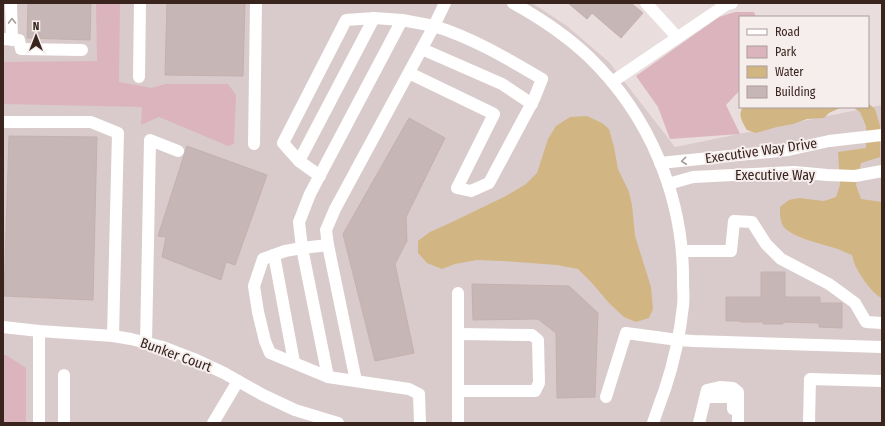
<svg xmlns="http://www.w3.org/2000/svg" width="885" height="426" font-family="'Fira Sans Condensed',sans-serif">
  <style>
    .built { fill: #d9cbcb }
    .green { fill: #dcb4be }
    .water { fill: #d1b582 }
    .building { fill: #c7b6b6; stroke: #c3b1af }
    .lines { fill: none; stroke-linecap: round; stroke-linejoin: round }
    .minor { stroke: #fff; stroke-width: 12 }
    .oneway { stroke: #a69c9a }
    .labels { text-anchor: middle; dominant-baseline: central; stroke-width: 4; stroke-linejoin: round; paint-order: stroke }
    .street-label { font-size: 14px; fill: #39241e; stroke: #f6eded }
  </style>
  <rect width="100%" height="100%" fill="#e9dddd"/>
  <polygon class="built" points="3,3 532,3 567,26 609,62 675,147 882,105 882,423 3,423"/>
  <g class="green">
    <polygon points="96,3 120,3 119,82 152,88 165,84 228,84 236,95 234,144 228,146 159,117 141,125 142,107 3,104 3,62 97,61"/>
    <polygon points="735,12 754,12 756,17 740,17 740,90 726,105 740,134 670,139 658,107 636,76 719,17"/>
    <polygon points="3,355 6,355 26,368 26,423 3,423"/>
  </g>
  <g class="water">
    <path d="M868,99L869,104L875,109L880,126V157L861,163L856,185L861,199L882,202V298C873,295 859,274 855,265C854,262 853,259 852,255C847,253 842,251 838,249C825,245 790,237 783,226C780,220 780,214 780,207L789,200L799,198L824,201L836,197L840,185L838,152L866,148V126L860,112L853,107H868Z"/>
    <path d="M743,107H842L829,113L824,118L807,119L793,124L777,127L756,133L747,130C743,123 737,115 743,107Z"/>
    <polygon points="587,116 602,123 609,129 614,147 618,169 629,192 632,205 635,236 651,287 653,309 649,318 636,322 624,317 609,303 592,283 578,269 557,265 503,261 477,260 455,264 442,269 427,263 418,253 418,241 430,232 450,223 504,197 526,184 537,173 548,139 556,126 570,117"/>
  </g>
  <g class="building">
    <polygon points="28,3 91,3 90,40 27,38"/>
    <polygon points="167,3 245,3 243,76 165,75"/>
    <polygon points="568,3 631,3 643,13 621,38 592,13 587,19"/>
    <polygon points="409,118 445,138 406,217 407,241 395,264 414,353 375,361 343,234"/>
    <polygon points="9,136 97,137 93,300 4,296"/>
    <polygon points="187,146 267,175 235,265 226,262 221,280 162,257 166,237 158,236"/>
    <polygon points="761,272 785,272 785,297 820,297 820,303 842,303 842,328 819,327 819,323 783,322 783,324 763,324 763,322 740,322 740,321 726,321 726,297 761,297"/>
    <polygon points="472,284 569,286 598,313 595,397 557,398 556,333 538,319 473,320"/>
  </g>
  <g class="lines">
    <g class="minor">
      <polyline points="11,3 12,40"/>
      <path d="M513,3C540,18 566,35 589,57C650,116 684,198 683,282C683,290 684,298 683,306C680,334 674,362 665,389C661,400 657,411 653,423"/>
      <polyline points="646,3 677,37"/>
      <polyline points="3,39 19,40 21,49 82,50"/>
      <polyline points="422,49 502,84 532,104"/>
      <polyline points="139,77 140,3"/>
      <polyline points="612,82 727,4 732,3"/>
      <polyline points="3,122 91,122 118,133 113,336"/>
      <polyline points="254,144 256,3"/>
      <polyline points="299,161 374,18"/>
      <polyline points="660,163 788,150 829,141 882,135"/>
      <polyline points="320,176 299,161 283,143 346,20 374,18 402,20"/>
      <polyline points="668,184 693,177 794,172 827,175 855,176 882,171"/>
      <path d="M328,245L326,230L335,209L434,26C473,38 508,59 542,79L534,99L489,183L471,191L457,188L494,114L409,73"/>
      <polyline points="682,251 731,251 734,221 752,222 766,244 781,259 829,284 855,303 866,322 882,323"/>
      <polyline points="274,255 294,362"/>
      <polyline points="458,293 458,423"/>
      <polyline points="3,327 39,331 113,336 131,339 163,347 194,359 224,373 263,395 295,410 338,423"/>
      <polyline points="39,331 39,423"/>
      <polyline points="146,343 150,140 178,151"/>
      <polyline points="64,375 64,423"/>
      <polyline points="328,377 302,248 328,245 356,381"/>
      <polyline points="458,391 535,391 539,383 538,340 532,335 458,334"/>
      <polyline points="606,397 626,333 678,340 694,341 882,347"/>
      <polyline points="706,397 733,397 733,409"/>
      <polyline points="213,423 238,381"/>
      <polyline points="420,423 419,394 409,389 328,377 270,353 265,341 258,312 254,286 263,259 285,251 302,248 299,222 310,194 402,20 434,26 445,3"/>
      <polyline points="699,423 707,390 720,387 733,388 738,392 738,423"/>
      <polyline points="809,423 810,379 882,381"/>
    </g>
  </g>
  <defs><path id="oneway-chevron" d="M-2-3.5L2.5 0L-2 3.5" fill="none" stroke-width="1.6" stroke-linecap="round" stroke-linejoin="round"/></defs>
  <g class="oneway">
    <use href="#oneway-chevron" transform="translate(12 21) rotate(-91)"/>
    <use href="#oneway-chevron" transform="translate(684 161) rotate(174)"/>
  </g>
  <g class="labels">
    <g class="street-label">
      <text transform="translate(761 151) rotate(-8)">Executive Way Drive</text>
      <text x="775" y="175">Executive Way</text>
      <text transform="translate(176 355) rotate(20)">Bunker Court</text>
    </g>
  </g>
  <rect width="885" height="426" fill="none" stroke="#39241e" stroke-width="8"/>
  <rect x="739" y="16" width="130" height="92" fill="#f6eded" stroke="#aa9d9a"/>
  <rect x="747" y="29" width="20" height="6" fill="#ffffff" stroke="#aa9d9a"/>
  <text x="775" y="36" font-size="12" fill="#39241e">Road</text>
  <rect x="747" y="46" width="20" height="12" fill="#dcb4be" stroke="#aa9d9a"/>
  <text x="775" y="56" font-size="12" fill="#39241e">Park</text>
  <rect x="747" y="66" width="20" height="12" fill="#d1b582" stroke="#aa9d9a"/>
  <text x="775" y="76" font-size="12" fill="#39241e">Water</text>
  <rect x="747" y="86" width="20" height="12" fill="#c7b6b6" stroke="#aa9d9a"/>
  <text x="775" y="96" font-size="12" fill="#39241e">Building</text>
  <g transform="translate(36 36)" stroke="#f6eded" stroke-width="3" paint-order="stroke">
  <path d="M0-3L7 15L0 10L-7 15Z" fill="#39241e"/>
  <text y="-6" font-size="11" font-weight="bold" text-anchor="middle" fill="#39241e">N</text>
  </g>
</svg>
